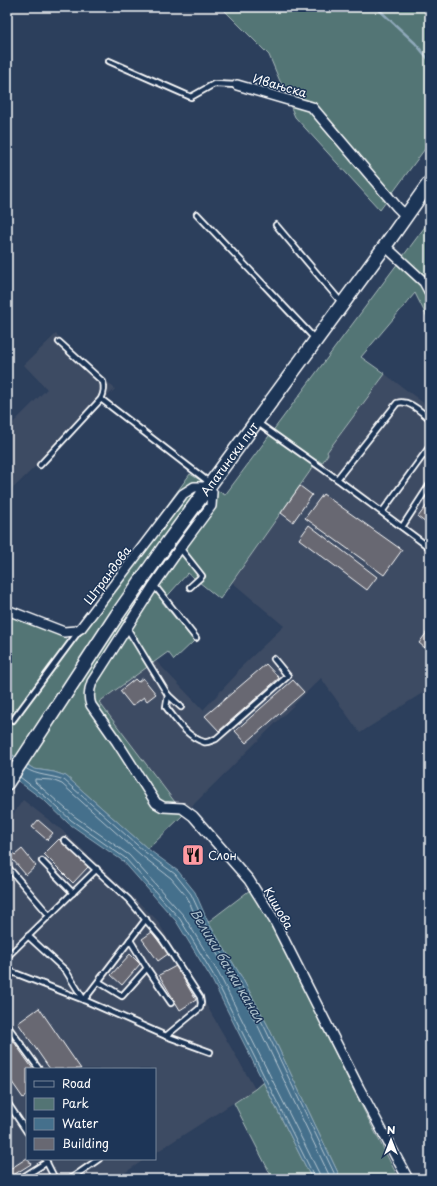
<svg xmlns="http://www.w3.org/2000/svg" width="437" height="1186" font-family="'Playpen Sans',sans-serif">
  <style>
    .built { fill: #3e4b63 }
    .green { fill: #537474; stroke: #a9baba }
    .water { fill: #45708c; stroke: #8fa9ba }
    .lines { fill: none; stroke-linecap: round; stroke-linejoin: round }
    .shore { stroke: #b5c6d1; stroke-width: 1 }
    .stream { stroke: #8fa9ba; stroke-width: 2.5 }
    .building { fill: #686872; stroke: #fff }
    .service-casing { stroke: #fff; stroke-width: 8 }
    .minor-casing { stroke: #fff; stroke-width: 12 }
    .secondary-casing { stroke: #fff; stroke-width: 16 }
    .service { stroke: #1d3557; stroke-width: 4.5 }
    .minor { stroke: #1d3557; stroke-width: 9 }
    .secondary { stroke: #1d3557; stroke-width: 13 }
    .labels { text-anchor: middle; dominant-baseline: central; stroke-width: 3; stroke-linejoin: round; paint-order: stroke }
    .street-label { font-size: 12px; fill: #fff; stroke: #1d3557 }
    .poi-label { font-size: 12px; fill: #fff; stroke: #1d3557; text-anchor: start }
    .water-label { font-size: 13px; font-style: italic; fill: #abbfcb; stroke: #1d3557 }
  </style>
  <rect width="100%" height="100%" fill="#2c3f5c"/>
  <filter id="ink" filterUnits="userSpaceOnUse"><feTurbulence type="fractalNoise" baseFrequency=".025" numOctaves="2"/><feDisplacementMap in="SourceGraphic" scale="8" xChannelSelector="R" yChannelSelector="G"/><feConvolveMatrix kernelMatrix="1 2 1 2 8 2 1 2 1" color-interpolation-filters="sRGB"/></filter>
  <g filter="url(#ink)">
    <g class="built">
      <polygon points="56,334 115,389 7,494 7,429 47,389 24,365"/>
      <polygon points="385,374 430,408 430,688 360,733 321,678 184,814 99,702 156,661 203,710 236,675 240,668 284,626 232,582 318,460 322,462 328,454 327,452"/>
      <polygon points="23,800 63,831 157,920 255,1089 155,1153 155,1069 27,1069 27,1159 145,1159 116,1179 7,1179 7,823"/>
    </g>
    <g class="green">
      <polygon points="221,7 430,7 430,142 380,210 295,117 269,55"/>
      <polygon points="430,220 430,323 415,293 361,357 385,374 327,452 328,454 322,463 318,460 220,599 188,573 162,602 194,641 174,660 168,652 99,702 184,814 148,849 66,776 54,772 34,769 7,751 7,612 69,640 190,474 225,495"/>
      <polygon points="250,890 270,920 356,1095 399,1179 341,1179 267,1024 241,976 208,922"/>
      <polygon points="263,1082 312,1179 273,1179 234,1103 255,1089"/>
    </g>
    <polygon class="water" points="7,752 34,769 54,772 66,776 148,849 178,871 195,892 208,922 241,976 267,1024 341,1179 312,1179 211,978 176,921 123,861 68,823 45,801 7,773"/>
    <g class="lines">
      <g class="shore">
        <path d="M25,768C37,776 51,775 64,780L145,852L175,874L191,894L205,924L237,978L264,1026L337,1179"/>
        <polyline points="20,777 47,798 71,820 125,858 180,919 214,976 314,1176 315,1179"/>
        <polyline points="320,1179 319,1173 219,974 184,916 129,855 74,816 35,782 35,779 52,780 62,784 142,856 171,878 187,897 200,926 233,980 259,1028 331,1179"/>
      </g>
      <polyline class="stream" points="376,7 415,43 430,61"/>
    </g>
    <g class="building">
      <polygon points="300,486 312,495 293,522 281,513"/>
      <polygon points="323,494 402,550 384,575 305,518"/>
      <polygon points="430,501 430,526 418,517"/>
      <polygon points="309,525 377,577 367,590 299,539"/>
      <polygon points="430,628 430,652 419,643"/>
      <polygon points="266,664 279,678 219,731 205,716"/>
      <polygon points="143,678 156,694 147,701 144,697 132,706 120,691 135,679 138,682"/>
      <polygon points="293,680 304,692 246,743 235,731"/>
      <polygon points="38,820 53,833 47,840 32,827"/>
      <polygon points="59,839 88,867 73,883 44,854"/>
      <polygon points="9,848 15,855 22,849 36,866 26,875 13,860 9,863 7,861 7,849"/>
      <polygon points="152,932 168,954 158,961 142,939"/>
      <polygon points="130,954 140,964 122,985 111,975"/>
      <polygon points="176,966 196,1000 180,1010 159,975"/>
      <polygon points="39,1008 81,1069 50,1069 18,1023"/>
      <polygon points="7,1032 33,1069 27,1069 27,1095 23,1098 7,1075"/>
      <polygon points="27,1158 31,1164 7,1179 7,1171"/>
    </g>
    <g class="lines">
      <g class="service-casing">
        <g id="service">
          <polyline points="109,61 191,97 214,84 237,85"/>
          <polyline points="197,214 315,339"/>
          <polyline points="276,225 341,302"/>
          <polyline points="101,399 210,483"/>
          <polyline points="258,423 337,479 430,548"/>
          <path d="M40,465L101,399C104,393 105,388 103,382L59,342"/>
          <path d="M337,479L397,403C409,399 421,412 430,419"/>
          <polyline points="382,512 430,446"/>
          <polyline points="402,527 430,484"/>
          <polyline points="180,548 202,576 190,587"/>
          <polyline points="154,585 196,638"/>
          <polyline points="127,628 168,695 181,707"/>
          <path d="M168,695L166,707C176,720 187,737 204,742C208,743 212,740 216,739L288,676L274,659"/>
          <polyline points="13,720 79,631"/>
          <polyline points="64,840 129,900 162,939 200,997 201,1003 200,1008 166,1036"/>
          <polyline points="42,861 73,893"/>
          <polyline points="7,866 49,915"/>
          <polyline points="28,936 66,971 84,1000 146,919"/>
          <polyline points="130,940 147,968 171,1003"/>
          <polyline points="7,957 97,869"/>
          <polyline points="7,970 84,1000 166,1036 210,1052"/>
          <polyline points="99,982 122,996 147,968"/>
          <polyline points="7,1025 39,1069"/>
          <polyline points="7,1102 27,1132"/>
          <polyline points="45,1159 55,1179"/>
          <polyline points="20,1179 47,1162"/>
          <polyline points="70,1179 99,1159"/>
        </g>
      </g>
      <g class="minor-casing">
        <g id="minor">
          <polyline points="237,85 312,107 397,207 405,215"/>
          <polyline points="385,246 424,282 430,293"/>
          <path d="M7,610L64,632L76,631L81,628L183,494L194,487H208L212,492L211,506L180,548L154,585L92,682C89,690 88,697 91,705L117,742L156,803L163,807L182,808L193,816L249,880L274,920L359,1088L408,1179"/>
        </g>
      </g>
      <g class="secondary-casing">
        <g id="secondary">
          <path id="s1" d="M7,783L117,615L168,542L385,246L430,182"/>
        </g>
      </g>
      <use href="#service" class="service"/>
      <use href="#minor" class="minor"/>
      <use href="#secondary" class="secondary"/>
    </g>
  </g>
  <defs>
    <g id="restaurant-square" transform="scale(1.15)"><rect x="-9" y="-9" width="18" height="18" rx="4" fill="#ff9aa2" stroke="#1d3557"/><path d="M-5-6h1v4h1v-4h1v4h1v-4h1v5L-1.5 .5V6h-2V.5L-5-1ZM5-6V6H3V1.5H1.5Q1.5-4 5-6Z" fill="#111"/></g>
  </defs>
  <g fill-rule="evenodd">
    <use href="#restaurant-square" x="193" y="855"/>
  </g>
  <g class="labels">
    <g class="street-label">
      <text transform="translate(280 85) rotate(16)">Ивањска</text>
      <text stroke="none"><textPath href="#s1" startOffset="393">Апатински пут</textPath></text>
      <text transform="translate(107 575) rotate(-53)">Штрандова</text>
      <text transform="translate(279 908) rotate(60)">Кишова</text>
    </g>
    <g class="poi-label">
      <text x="208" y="855">Слон</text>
    </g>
    <g class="water-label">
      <text transform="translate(228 965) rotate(59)">Велики бачки канал</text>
    </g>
  </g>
  <rect width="437" height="1186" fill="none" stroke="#1d3557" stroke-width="24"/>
  <rect x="12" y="12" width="413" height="1162" fill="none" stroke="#fff" stroke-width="1.5" filter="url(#ink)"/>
  <rect x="26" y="1068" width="130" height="92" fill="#1d3557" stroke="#77869a"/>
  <rect x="34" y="1081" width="20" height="6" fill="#1d3557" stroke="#77869a"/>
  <text x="62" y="1088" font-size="12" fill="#ffffff">Road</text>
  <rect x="34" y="1098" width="20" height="12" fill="#537474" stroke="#77869a"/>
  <text x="62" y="1108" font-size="12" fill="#ffffff">Park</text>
  <rect x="34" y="1118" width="20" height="12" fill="#45708c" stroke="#77869a"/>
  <text x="62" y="1128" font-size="12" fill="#ffffff">Water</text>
  <rect x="34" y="1138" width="20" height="12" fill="#686872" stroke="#77869a"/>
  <text x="62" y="1148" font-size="12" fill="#ffffff">Building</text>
  <g transform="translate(391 1140)" stroke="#1d3557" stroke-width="3" paint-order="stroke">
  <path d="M0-3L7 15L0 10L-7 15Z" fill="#ffffff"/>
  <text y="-6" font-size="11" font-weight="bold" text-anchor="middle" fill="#ffffff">N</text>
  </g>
</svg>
